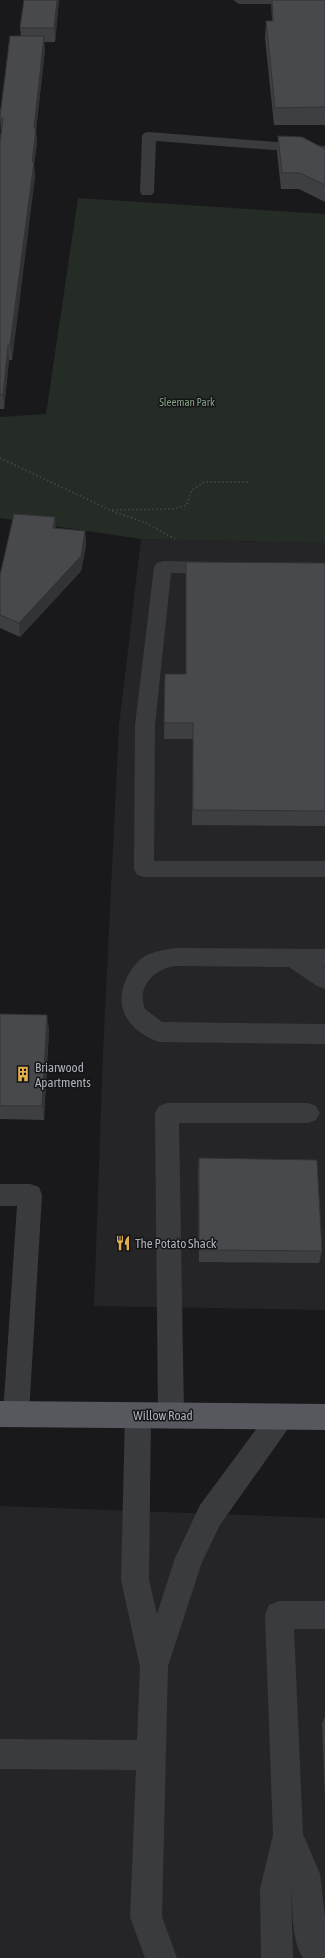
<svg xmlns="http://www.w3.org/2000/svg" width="325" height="1958" font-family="'Asap Condensed',sans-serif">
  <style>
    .built { fill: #252527 }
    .green { fill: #252c26 }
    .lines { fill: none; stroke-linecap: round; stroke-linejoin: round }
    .path { stroke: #404246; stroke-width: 2; stroke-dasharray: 1.5 2.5; stroke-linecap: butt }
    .minor { fill: #3a3b3f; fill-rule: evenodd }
    .major { fill: #56585e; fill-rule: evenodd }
    .wall { fill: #3e3f42 }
    .shaded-wall { fill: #323336 }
    .building { fill: #48494d; stroke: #323336 }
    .labels { text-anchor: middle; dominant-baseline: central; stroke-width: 3; stroke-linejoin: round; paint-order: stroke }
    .far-park-label { font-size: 11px; fill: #85a287; stroke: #141416 }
    .poi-label { font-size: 13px; fill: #acb0b9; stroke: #141416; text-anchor: start }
    .street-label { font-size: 13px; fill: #acb0b9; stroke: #141416 }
  </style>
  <rect width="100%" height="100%" fill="#19191b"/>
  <g class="built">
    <polygon points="141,539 325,543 325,1310 94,1306 103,1052 119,726"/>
    <polygon points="0,1506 325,1518 325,1958 0,1958"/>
  </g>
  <polygon class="green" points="78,198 325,214 325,543 141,539 0,518 0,417 46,414"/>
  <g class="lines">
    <g class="path">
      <polyline points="0,458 110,510 173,509 187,505 191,491 204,482 250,482"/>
      <polyline points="112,511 146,523 175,539"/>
    </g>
    <g class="minor">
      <polygon points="233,0 325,0 325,4 239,4"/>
      <polygon points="149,132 325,146 325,154 156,141 154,192 152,195 142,195 140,192 142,136 144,133"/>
      <polygon points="163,561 216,562 222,564 225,568 222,572 216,574 171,573 155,725 154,861 325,861 325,877 144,877 137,875 134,869 135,725 154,567 157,563"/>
      <path d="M175,948L325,949V967H323L325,968V989L317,986L289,967L175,966C155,969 136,986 145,1009L162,1022L325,1024V1044L159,1042C129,1031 112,1008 127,977C131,969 137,961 145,956C154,951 165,950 175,948Z"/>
      <polygon points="167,1103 308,1103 316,1106 320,1113 316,1120 308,1123 179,1123 184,1415 180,1424 171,1428 162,1424 158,1415 155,1113 159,1106"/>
      <polygon points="0,1184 30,1184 39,1187 42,1195 29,1414 25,1423 16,1427 7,1423 3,1414 17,1206 0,1206"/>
      <polygon points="138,1402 147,1406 151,1415 149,1580 157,1614 175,1558 200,1505 272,1408 281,1404 290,1408 294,1417 290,1426 220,1525 202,1562 168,1666 162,1917 177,1958 145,1958 130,1917 136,1770 0,1769 0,1739 137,1740 140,1667 121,1580 125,1415 129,1406"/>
      <path d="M279,1601H325V1629H294L303,1834L320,1874L325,1917V1958H303C291,1939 293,1909 291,1887L293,1958H261L260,1889L273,1835L265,1615L269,1605Z"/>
    </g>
    <polygon class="major" points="0,1401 325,1404 325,1430 0,1427"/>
  </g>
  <g class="wall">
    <polygon points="59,0 55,42 44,42 45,50 36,130 37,142 34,165 35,176 12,360 9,360 4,409 0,409 0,142 1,132 0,116 21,36 20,28"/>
    <polygon points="271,0 325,0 325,125 274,125 265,38 266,21 272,21"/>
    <polygon points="278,136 325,149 325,202 299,189 281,189 277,152"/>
    <polygon points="56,529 85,531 86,545 81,571 20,637 0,628 0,575"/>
    <polygon points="325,563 325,826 192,825 193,739 164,739 165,674 186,674"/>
    <polygon points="0,1014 49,1029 44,1120 0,1119"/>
    <polygon points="199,1158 322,1251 319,1263 199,1262 198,1171"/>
    <polygon points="325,1717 325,1798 322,1723"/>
  </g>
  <g class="shaded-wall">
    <polygon points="57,0 59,0 55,42 54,28"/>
    <polygon points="44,36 45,50 36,130 37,142 34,165 35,176 12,360 10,345 32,162 34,128"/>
    <polygon points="8,345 9,360 4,409 3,395"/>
    <polygon points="55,517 56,531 53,528"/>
    <polygon points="85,531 86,545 81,571 20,637 19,623"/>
    <polygon points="47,1015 49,1029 44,1120 42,1106"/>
  </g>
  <g class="building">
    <polygon points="24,0 57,0 54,28 20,28"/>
    <polygon points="272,0 325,0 325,107 275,108 266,21 273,21"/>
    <polygon points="10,36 44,36 34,128 36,128 32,162 34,162 10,345 8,345 3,395 0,395 0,142 3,118 0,118 0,116"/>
    <polygon points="278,136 302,137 325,149 325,185 300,173 282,173"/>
    <polygon points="14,514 55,517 53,528 85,531 81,556 19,623 0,615 0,575"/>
    <polygon points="186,562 325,563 325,811 193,810 193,723 164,723 165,674 186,674"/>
    <polygon points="0,1014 47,1015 42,1106 0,1106"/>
    <polygon points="199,1158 317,1160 322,1251 199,1250"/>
  </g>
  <defs>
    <g id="building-bare" transform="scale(1.2)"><path d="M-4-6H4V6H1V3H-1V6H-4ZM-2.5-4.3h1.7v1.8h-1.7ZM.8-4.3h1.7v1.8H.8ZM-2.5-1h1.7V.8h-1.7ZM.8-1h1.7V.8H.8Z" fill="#e2af49" stroke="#141416" stroke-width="2.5" paint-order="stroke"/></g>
    <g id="restaurant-bare" transform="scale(1.2)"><path d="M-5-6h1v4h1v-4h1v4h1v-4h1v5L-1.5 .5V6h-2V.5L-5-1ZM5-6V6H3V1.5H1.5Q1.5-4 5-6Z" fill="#e2af49" stroke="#141416" stroke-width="2.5" paint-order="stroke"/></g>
  </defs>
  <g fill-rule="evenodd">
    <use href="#building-bare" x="23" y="1074"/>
    <use href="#restaurant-bare" x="123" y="1243"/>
  </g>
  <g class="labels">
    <g class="far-park-label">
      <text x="187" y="402">Sleeman Park</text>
    </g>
    <g class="poi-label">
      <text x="35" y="1067">Briarwood<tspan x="35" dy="15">Apartments</tspan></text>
      <text x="135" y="1243">The Potato Shack</text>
    </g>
    <g class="street-label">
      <text x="163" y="1415">Willow Road</text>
    </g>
  </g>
</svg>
